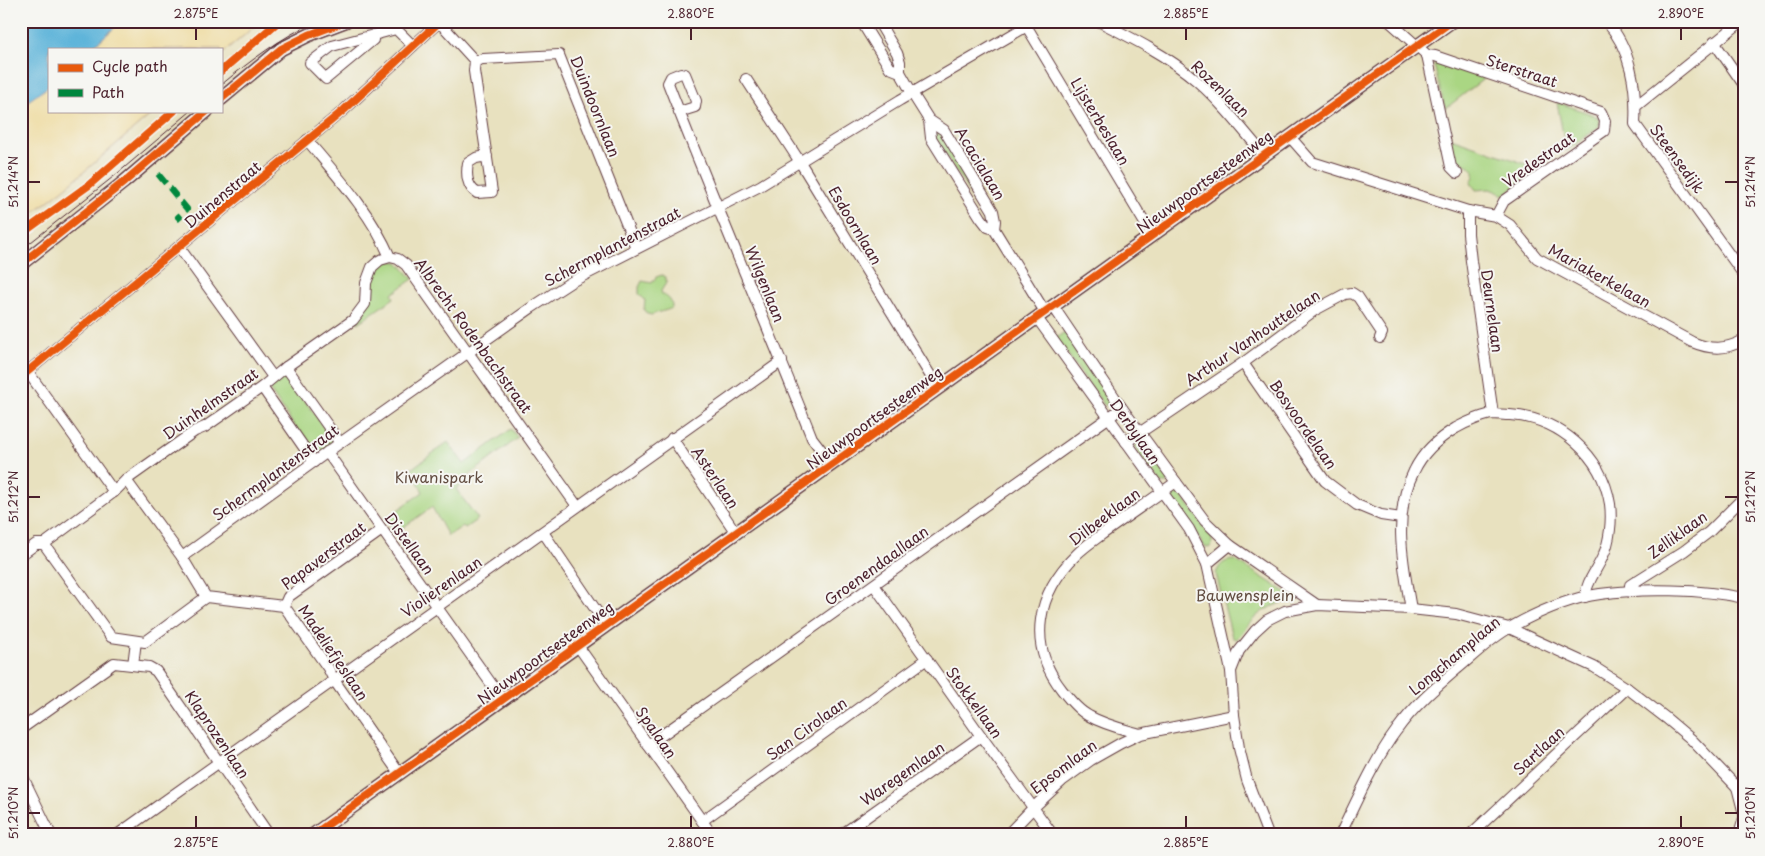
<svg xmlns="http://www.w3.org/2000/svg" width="1765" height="856" font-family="'Playpen Sans',sans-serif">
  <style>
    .green { fill: #aad683; stroke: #7a7a57 }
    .sand { fill: #eeda9e; stroke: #9c7c64 }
    .water { fill: #5cb3d9; stroke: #536982 }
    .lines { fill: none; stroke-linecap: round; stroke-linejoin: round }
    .minor-casing { stroke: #623c41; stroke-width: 12 }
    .major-casing { stroke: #623c41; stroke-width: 15 }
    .minor { stroke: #fff; stroke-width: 10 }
    .major { stroke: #fff; stroke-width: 12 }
    .tram { stroke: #4a1f2b; stroke-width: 1 }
    .quiet { stroke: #00873e; stroke-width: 6; stroke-dasharray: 12 6; stroke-linecap: butt }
    .cycleway-casing { stroke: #f6f6f2; stroke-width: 11 }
    .cycleway { stroke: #e8590c; stroke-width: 8 }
    .ticks { fill: none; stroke: #4a1f2b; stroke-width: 2 }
    .labels { text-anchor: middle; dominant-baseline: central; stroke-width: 4; stroke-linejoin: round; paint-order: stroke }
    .street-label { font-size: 15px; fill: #4a1f2b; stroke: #f6f6f2 }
    .park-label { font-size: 15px; fill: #624d41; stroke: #f6f6f2 }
    .neatline { fill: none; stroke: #4a1f2b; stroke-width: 2 }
    .ticks-label { font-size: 12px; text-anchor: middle; fill: #4a1f2b }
  </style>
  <rect width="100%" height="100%" fill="#f6f6f2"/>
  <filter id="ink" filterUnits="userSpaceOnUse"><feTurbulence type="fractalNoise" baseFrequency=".02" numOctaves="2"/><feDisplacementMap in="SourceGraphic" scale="10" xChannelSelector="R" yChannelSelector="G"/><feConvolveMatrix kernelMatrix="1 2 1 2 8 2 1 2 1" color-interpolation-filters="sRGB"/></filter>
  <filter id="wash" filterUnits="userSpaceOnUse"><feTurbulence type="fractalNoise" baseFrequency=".0096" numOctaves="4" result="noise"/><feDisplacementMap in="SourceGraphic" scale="20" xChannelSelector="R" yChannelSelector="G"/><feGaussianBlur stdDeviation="1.12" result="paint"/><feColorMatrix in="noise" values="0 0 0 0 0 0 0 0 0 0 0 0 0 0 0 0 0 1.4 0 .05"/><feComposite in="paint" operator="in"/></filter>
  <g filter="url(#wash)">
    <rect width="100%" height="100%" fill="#e8e1bf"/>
    <g class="green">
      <polygon points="1437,61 1486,77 1445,109 1434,65"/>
      <polygon points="1557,102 1594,115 1600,120 1599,126 1596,129 1566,151"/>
      <polygon points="933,126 937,128 989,214 991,221 988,222 934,136"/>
      <path d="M1451,138L1540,169L1504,195L1490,189L1476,190L1471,183C1482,164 1462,167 1456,158C1452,152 1452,144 1451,138Z"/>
      <polygon points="386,261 398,262 413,279 392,294 394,298 358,323 356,320 371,273"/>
      <path d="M662,275L666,277V283L661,291L662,294C669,298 672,300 672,308C665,312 658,311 652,315L647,314L644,310L645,300L639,294V287L642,281L652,283L656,277Z"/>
      <polygon points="1066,331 1103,384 1112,403 1110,405 1104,405 1056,338"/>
      <path d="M285,376L288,377L333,440L332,443L319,454L313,453L269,389C271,383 279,377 285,376Z"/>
      <polygon points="511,429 518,438 471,474 463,484 456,489 478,519 465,528 463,526 448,536 432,507 395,533 385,519 423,492 411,469 448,442 464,464"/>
      <polygon points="1137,440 1140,440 1169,479 1167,483 1161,483 1135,448"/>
      <polygon points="1177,492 1180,493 1212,537 1212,545 1209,548 1205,547 1171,499 1172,494"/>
      <path d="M1235,560L1292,596V600C1262,608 1256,614 1238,638L1235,639L1232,637L1216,574C1219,564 1225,560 1235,560Z"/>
    </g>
    <g class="sand">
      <polygon points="122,21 261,21 221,55 221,49 90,49"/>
      <polygon points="49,86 49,111 155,111 65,188 21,222 21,106"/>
    </g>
    <polygon class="water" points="21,21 122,21 90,49 49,49 49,86 21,106"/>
  </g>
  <g filter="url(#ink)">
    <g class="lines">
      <g class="minor-casing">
        <g id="minor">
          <polyline points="861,21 890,68 900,72"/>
          <polyline points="878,21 897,53 900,62 900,72 912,93 929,120 944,130 993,211 995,221 994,229"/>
          <path d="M1098,21C1132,38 1168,56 1197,81C1222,103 1243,130 1264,155"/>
          <polyline points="1389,21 1427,55 1435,56 1601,112 1605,121 1604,131 1504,201 1496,216"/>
          <path d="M1606,21C1631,48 1637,89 1635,124L1744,275"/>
          <polyline points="1024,22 1152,235"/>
          <path d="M438,24L443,26L475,61L474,71L492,192L477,193C467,187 466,174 468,163L476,158L487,156"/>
          <polyline points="373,35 373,40 326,79 310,63 332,46 396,29 413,46"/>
          <polyline points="1714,42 1744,85"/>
          <polyline points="1427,55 1451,167 1457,173"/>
          <polyline points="475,61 483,59 559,55 636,248"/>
          <polyline points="746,79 800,162 938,388"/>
          <polyline points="1636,106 1742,21"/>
          <path d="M679,112L695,107L696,101L685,74L681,73L671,77L668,83C714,202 765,319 812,438L832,464"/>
          <polyline points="929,120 931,138 981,218 988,227 994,229 1045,312"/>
          <path d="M1290,137L1312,162L1468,211L1496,216L1510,225L1537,258L1692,342C1711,350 1725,350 1744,340"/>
          <path d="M307,140C338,177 371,213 390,257L398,259L406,265L577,506"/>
          <polyline points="1468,211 1468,234 1471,261 1493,414"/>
          <polyline points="179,247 273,377"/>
          <polyline points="1053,306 1122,408 1176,482 1205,521 1230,545"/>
          <polyline points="1037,318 1189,529 1207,564"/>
          <polyline points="1243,363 1325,481 1357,505 1381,515 1401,518"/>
          <polyline points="286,367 340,443"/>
          <polyline points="28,372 114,492"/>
          <polyline points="21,377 344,110 440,21"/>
          <polyline points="262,387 314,462"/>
          <polyline points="672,438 736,533"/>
          <polyline points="1126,442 1243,363 1315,310 1345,294 1352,293 1358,297 1382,333 1380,338"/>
          <polyline points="327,452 502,699"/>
          <polyline points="126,480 182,557 206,597 284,606 328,668 334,680 399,773"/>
          <polyline points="543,532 606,625"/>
          <polyline points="44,544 111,637 145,642 206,597"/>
          <polyline points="21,555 36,544 44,544 114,492 126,480 195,431 205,427 262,387 286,367 353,320 365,304 366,283 372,267 380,260 390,257"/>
          <polyline points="182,557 340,443 531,308 571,282 760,186 900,100 1027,26 1031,21"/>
          <polyline points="874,585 981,736 1053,835"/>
          <polyline points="1630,592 1630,585 1684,551 1709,532 1744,497"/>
          <polyline points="284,606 288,597 382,530"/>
          <path d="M1411,609C1403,564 1392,514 1414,471C1423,452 1439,438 1456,428C1467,422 1479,417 1491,414C1497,414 1504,415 1510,415C1559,418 1602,455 1610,504C1612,520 1610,541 1603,556C1597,570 1586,582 1585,597"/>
          <polyline points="578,646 712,835"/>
          <polyline points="133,665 136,641"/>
          <polyline points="1231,671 1239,651 1255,631 1267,620 1285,611 1317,605 1411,609 1456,614 1509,628 1594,667 1627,688 1666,718 1691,739 1737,787"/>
          <polyline points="21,729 114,663 149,667 156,671 269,835"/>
          <path d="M1140,734C1123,729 1105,725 1089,716C1079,711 1069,699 1062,690C1026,644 1037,593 1077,554C1084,547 1093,541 1101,535C1126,517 1151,500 1176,482"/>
          <polyline points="648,745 1122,408"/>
          <polyline points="21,773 51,835"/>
          <polyline points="1744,780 1737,787 1744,814"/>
          <polyline points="702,821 927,659"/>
          <polyline points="117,835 782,361"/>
          <polyline points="841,835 981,736"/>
          <polyline points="1007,835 1034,807 1062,781 1091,760 1121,743 1140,734 1234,715"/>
          <polyline points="1268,835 1247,780 1239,748 1234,715 1231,671 1207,564 1230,545 1317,605"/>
          <path d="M1340,835C1356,802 1375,759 1396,731C1413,707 1435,688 1457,669C1474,655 1492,637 1511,627C1538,612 1569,598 1600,594C1642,588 1702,589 1744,598"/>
          <polyline points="1470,835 1627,688"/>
          <polyline points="1739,835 1744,818"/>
        </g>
      </g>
      <g class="major-casing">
        <g id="major">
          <polyline points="221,99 281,49 309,35 346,21"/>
          <polyline points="21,264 124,182 207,111"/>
          <polyline points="313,835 1452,21"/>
        </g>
      </g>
      <use href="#minor" class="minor"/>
      <use href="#major" class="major"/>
      <g class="tram">
        <path d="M221,85C251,60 281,38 316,21"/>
        <polyline points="21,250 118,173 191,111"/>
      </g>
      <polyline class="quiet" points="158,174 187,209 178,217 181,220"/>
      <g class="cycleway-casing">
        <g id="cycleway">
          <polyline points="221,71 279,21"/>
          <polyline points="221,99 281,49 309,35 346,21"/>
          <polyline points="21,234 89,185 174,111"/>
          <polyline points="21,264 124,182 207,111"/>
          <polyline points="21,377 344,110 440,21"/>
          <polyline points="313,835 1452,21"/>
        </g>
      </g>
      <use href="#cycleway" class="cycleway"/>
    </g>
  </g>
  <path class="ticks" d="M196,28V40M691,28V40M1186,28V40M1681,28V40M28,182H40M1725,182H1738M28,497H40M1725,497H1738M28,813H40M1725,813H1738M196,816V828M691,816V828M1186,816V828M1681,816V828"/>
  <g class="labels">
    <g class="street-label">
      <text transform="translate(1522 70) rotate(18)">Sterstraat</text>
      <text transform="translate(1221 88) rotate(44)">Rozenlaan</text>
      <text transform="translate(596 106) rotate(68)">Duindoornlaan</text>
      <text transform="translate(1101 121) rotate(59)">Lijsterbeslaan</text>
      <text transform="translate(1678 158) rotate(54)">Steensedijk</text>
      <text transform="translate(1538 159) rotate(-35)">Vredestraat</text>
      <text transform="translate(981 163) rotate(59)">Acacialaan</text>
      <text transform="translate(1204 181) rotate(-36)">Nieuwpoortsesteenweg</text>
      <text transform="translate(222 194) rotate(-40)">Duinenstraat</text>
      <text transform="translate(856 225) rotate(59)">Esdoornlaan</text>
      <text transform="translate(612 246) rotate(-28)">Schermplantenstraat</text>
      <text transform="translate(1600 275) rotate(29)">Mariakerkelaan</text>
      <text transform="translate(766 284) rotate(68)">Wilgenlaan</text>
      <text transform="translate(1493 311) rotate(82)">Deurnelaan</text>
      <text transform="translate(474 335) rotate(54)">Albrecht Rodenbachstraat</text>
      <text transform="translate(1252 337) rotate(-34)">Arthur Vanhouttelaan</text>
      <text transform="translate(210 403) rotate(-35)">Duinhelmstraat</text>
      <text transform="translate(874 417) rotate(-36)">Nieuwpoortsesteenweg</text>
      <text transform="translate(1304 424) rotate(55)">Bosvoordelaan</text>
      <text transform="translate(1136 431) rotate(55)">Derbylaan</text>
      <text transform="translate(275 472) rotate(-36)">Schermplantenstraat</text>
      <text transform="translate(716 477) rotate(56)">Asterlaan</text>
      <text transform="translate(1104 516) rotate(-37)">Dilbeeklaan</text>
      <text transform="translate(1677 534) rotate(-36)">Zelliklaan</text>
      <text transform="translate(410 543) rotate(54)">Distellaan</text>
      <text transform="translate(323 555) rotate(-37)">Papaverstraat</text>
      <text transform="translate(876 565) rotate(-36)">Groenendaallaan</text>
      <text transform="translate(441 586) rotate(-35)">Violierenlaan</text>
      <text transform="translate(334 652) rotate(56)">Madeliefjeslaan</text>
      <text transform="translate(545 652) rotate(-36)">Nieuwpoortsesteenweg</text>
      <text transform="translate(1454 655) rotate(-40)">Longchamplaan</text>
      <text transform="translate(975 702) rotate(54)">Stokkellaan</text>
      <text transform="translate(806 728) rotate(-36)">San Cirolaan</text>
      <text transform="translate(657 732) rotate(55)">Spalaan</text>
      <text transform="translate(218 734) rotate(56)">Klaprozenlaan</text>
      <text transform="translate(1538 750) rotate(-43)">Sartlaan</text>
      <text transform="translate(1063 766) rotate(-37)">Epsomlaan</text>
      <text transform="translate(902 773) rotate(-35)">Waregemlaan</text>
    </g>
    <g class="park-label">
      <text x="439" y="476">Kiwanispark</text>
      <text x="1245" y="594">Bauwensplein</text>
    </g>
  </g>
  <rect width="1765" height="856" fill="none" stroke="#f6f6f2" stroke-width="55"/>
  <rect x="48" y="48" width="175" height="65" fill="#f6f6f2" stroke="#b1a0a2"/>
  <rect x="58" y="64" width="25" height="8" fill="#e8590c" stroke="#b1a0a2"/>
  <text x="92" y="72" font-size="15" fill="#4a1f2b">Cycle path</text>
  <rect x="58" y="89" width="25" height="8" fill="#00873e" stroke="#b1a0a2"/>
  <text x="92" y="98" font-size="15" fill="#4a1f2b">Path</text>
  <rect x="28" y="28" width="1710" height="800" class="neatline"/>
  <g class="ticks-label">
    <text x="196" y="18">2.875°E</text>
    <text x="691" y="18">2.880°E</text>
    <text x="1186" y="18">2.885°E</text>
    <text x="1681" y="18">2.890°E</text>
    <text transform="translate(14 182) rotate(-90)" y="4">51.214°N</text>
    <text transform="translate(1751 182) rotate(-90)" y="4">51.214°N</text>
    <text transform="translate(14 497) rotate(-90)" y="4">51.212°N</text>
    <text transform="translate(1751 497) rotate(-90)" y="4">51.212°N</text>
    <text transform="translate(14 813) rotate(-90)" y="4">51.210°N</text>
    <text transform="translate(1751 813) rotate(-90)" y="4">51.210°N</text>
    <text x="196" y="847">2.875°E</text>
    <text x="691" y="847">2.880°E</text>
    <text x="1186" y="847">2.885°E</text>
    <text x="1681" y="847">2.890°E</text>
  </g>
</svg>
